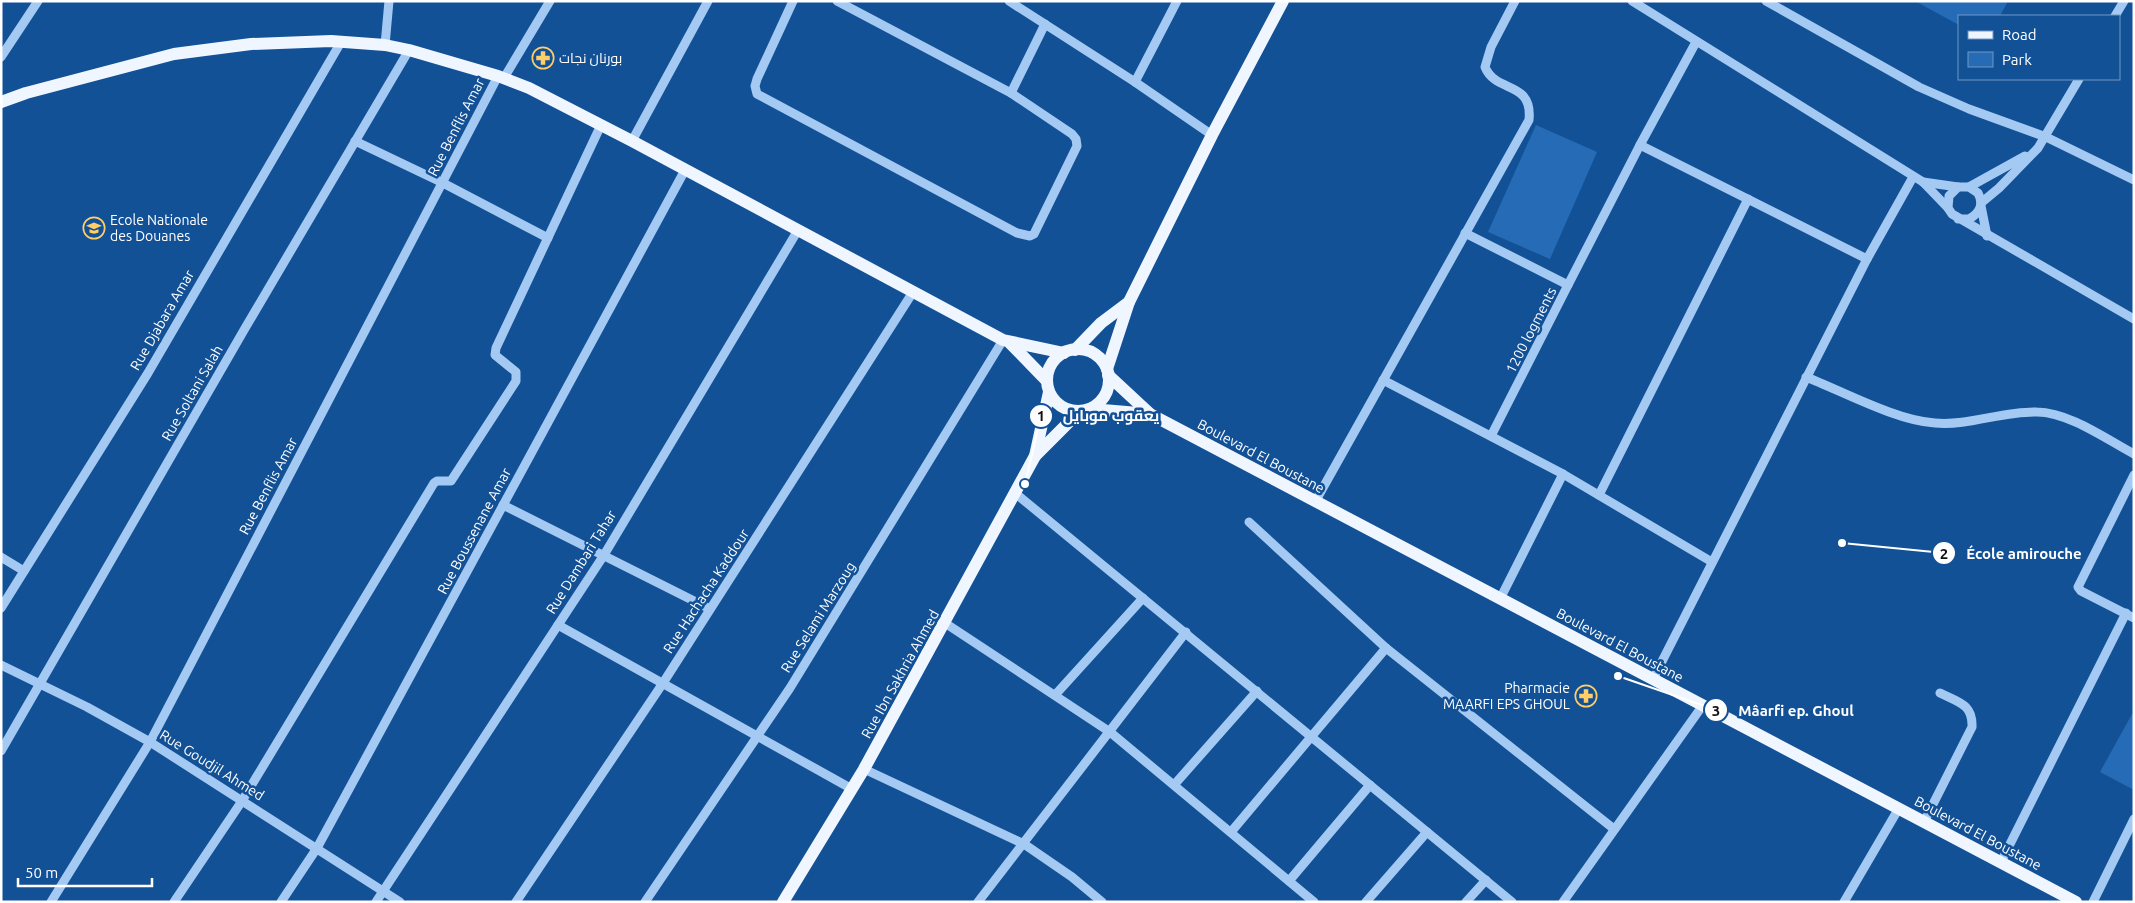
<svg xmlns="http://www.w3.org/2000/svg" width="2135" height="903" font-family="Ubuntu,Cairo,sans-serif">
  <style>
    .green { fill: #266bb6 }
    .lines { fill: none; stroke-linecap: round; stroke-linejoin: round }
    .minor { stroke: #a4caf3; stroke-width: 9 }
    .major { stroke: #f0f6ff; stroke-width: 12 }
    .labels { text-anchor: middle; dominant-baseline: central; stroke-width: 5; stroke-linejoin: round; paint-order: stroke }
    .poi-label { font-size: 14px; fill: #fff; stroke: #135197; text-anchor: start }
    .street-label { font-size: 14px; fill: #fff; stroke: #135197 }
    .leader { fill: none; stroke: #fff; stroke-width: 2 }
    .callout-dot { fill: #fff; stroke: #135197; stroke-width: 2 }
    .mark-label { font-size: 15px; text-anchor: middle; font-weight: bold; fill: #111 }
    .callout-label { font-size: 15px; text-anchor: middle; font-weight: bold; fill: #fff; stroke: #135197; stroke-width: 5; stroke-linejoin: round; paint-order: stroke }
  </style>
  <rect width="100%" height="100%" fill="#135197"/>
  <g class="green">
    <polygon points="1915,1 2008,1 2000,16 1959,16 1959,25"/>
    <polygon points="1536,125 1597,152 1550,259 1488,232"/>
    <polygon points="2132,714 2134,715 2134,790 2100,772"/>
  </g>
  <g class="lines">
    <g class="minor">
      <polyline points="793,1 757,79 755,86 757,94 1017,233 1030,236 1034,234 1077,146 1076,139 1072,134 1011,93 1045,24"/>
      <polyline points="837,1 1011,93"/>
      <polyline points="1009,1 1135,82 1212,135"/>
      <polyline points="1632,1 1923,182 1948,208"/>
      <polyline points="1766,1 1919,87 1969,109 2046,137 2134,180"/>
      <polyline points="2115,16 2124,1"/>
      <polyline points="385,45 389,1"/>
      <polyline points="1,57 38,1"/>
      <polyline points="504,78 550,1"/>
      <polyline points="1135,82 1177,1"/>
      <polyline points="355,141 443,183 548,238"/>
      <polyline points="632,141 708,1"/>
      <polyline points="1640,145 1867,259"/>
      <polyline points="1923,182 1958,187"/>
      <polyline points="1969,187 2025,156"/>
      <polyline points="1981,203 1999,188 2038,148 2079,79"/>
      <polyline points="1981,206 1987,236"/>
      <path d="M1958,219H1969C1980,213 1984,204 1978,193L1969,187H1958L1949,196L1948,208L1952,214L2134,319"/>
      <polyline points="1465,233 1568,285 1491,436"/>
      <polyline points="1568,285 1640,145 1696,42"/>
      <path d="M1806,377C1842,391 1897,421 1935,423C1969,426 2003,411 2037,412C2068,412 2106,439 2134,454"/>
      <polyline points="1383,380 1563,474 1712,562"/>
      <polyline points="2134,475 2078,587 2081,591 2134,618"/>
      <polyline points="1015,493 1512,902"/>
      <polyline points="1599,495 1748,199"/>
      <path d="M1315,502L1529,120C1533,80 1496,94 1485,67L1491,47L1515,1"/>
      <polyline points="503,505 710,609"/>
      <polyline points="1249,522 1386,648 1614,829"/>
      <polyline points="1,557 24,571"/>
      <polyline points="1500,599 1563,474"/>
      <polyline points="1,608 148,373 341,42"/>
      <polyline points="945,623 1110,732 1314,902"/>
      <polyline points="558,625 852,789"/>
      <polyline points="1,665 87,707 150,742 400,902"/>
      <polyline points="1653,679 1867,259 1913,177"/>
      <polyline points="1056,694 1143,598"/>
      <polyline points="1,751 244,330 409,50"/>
      <polyline points="864,769 1024,844 1072,877 1102,902"/>
      <polyline points="1174,785 1257,691"/>
      <path d="M1924,822L1972,727C1973,704 1958,702 1940,693"/>
      <polyline points="1231,832 1386,648"/>
      <polyline points="2001,862 2126,613"/>
      <polyline points="1289,881 1370,785"/>
      <polyline points="51,902 150,742 498,76"/>
      <polyline points="174,902 242,801 434,483 437,481 451,481 516,381 516,372 495,355 496,348 601,125"/>
      <polyline points="281,902 317,848 685,170"/>
      <polyline points="376,902 604,555 798,230"/>
      <polyline points="516,902 663,683 913,292"/>
      <polyline points="645,902 790,688 1003,340"/>
      <polyline points="978,902 1186,632"/>
      <polyline points="1366,902 1427,832"/>
      <polyline points="1466,902 1486,880"/>
      <polyline points="1563,902 1703,705"/>
      <polyline points="1844,902 1899,808"/>
      <polyline points="2093,902 2134,819"/>
    </g>
    <g class="major">
      <polyline points="1,102 26,93 174,54 251,44 331,41 385,45 409,50 498,76 529,88 632,141 1003,340 1064,353"/>
      <polyline points="1009,342 1047,381"/>
      <circle cx="1078" cy="380" r="31"/>
      <polyline points="1075,350 1101,323 1129,302"/>
      <polyline points="1107,369 1129,302 1212,135 1283,1"/>
      <polyline points="1108,375 1150,414 2076,902"/>
      <polyline points="1091,409 1150,414"/>
      <polyline points="1035,456 1080,411"/>
      <polyline points="783,902 864,769 1035,456 1049,392"/>
    </g>
  </g>
  <defs>
    <g id="pharmacy-ring" transform="scale(1.125)"><circle r="9.5" fill="#135197" stroke="#ffce66" stroke-width="1.5"/><path d="M-2-6h4v4h4v4h-4v4h-4v-4h-4v-4h4Z" fill="#ffce66"/></g>
    <g id="university-ring" transform="scale(1.125)"><circle r="9.5" fill="#135197" stroke="#ffce66" stroke-width="1.5"/><path d="M0-5L7-2L0 1L-7-2ZM-4 1L0 2.5L4 1V4Q0 6-4 4Z" fill="#ffce66"/></g>
  </defs>
  <g fill-rule="evenodd">
    <use href="#pharmacy-ring" x="543" y="58"/>
    <use href="#university-ring" x="94" y="228"/>
    <use href="#pharmacy-ring" x="1586" y="696"/>
  </g>
  <g class="labels">
    <g class="poi-label">
      <text x="559" y="58">بورنان نجات</text>
      <text x="110" y="220">Ecole Nationale<tspan x="110" dy="16">des Douanes</tspan></text>
      <text x="1570" y="688" text-anchor="end">Pharmacie<tspan x="1570" dy="16">MAARFI EPS GHOUL</tspan></text>
    </g>
    <g class="street-label">
      <text transform="translate(456 127) rotate(-63)">Rue Benflis Amar</text>
      <text transform="translate(162 320) rotate(-60)">Rue Djabara Amar</text>
      <text transform="translate(1531 330) rotate(-63)">1200 logments</text>
      <text transform="translate(192 393) rotate(-60)">Rue Soltani Salah</text>
      <text transform="translate(1261 456) rotate(28)">Boulevard El Boustane</text>
      <text transform="translate(268 486) rotate(-62)">Rue Benflis Amar</text>
      <text transform="translate(474 531) rotate(-62)">Rue Boussenane Amar</text>
      <text transform="translate(581 562) rotate(-58)">Rue Dambari Tahar</text>
      <text transform="translate(706 591) rotate(-57)">Rue Hachacha Kaddour</text>
      <text transform="translate(818 617) rotate(-58)">Rue Selami Marzoug</text>
      <text transform="translate(1620 645) rotate(28)">Boulevard El Boustane</text>
      <text transform="translate(900 674) rotate(-61)">Rue Ibn Sakhria Ahmed</text>
      <text transform="translate(212 765) rotate(32)">Rue Goudjil Ahmed</text>
      <text transform="translate(1978 833) rotate(28)">Boulevard El Boustane</text>
    </g>
  </g>
  <path class="leader" d="M1025 484L1041 416M1842 543L1944 553M1618 676L1716 710"/>
  <g class="callout-dot">
    <circle cx="1025" cy="484" r="5"/>
    <circle cx="1842" cy="543" r="5"/>
    <circle cx="1618" cy="676" r="5"/>
    <circle cx="1041" cy="416" r="12"/>
    <circle cx="1944" cy="553" r="12"/>
    <circle cx="1716" cy="710" r="12"/>
  </g>
  <g class="mark-label">
    <text x="1041" y="421">1</text>
    <text x="1944" y="559">2</text>
    <text x="1716" y="716">3</text>
  </g>
  <g class="callout-label">
    <text x="1111" y="421">يعقوب موبايل</text>
    <text x="2024" y="559">École amirouche</text>
    <text x="1796" y="716">Mâarfi ep. Ghoul</text>
  </g>
  <rect width="2135" height="903" fill="none" stroke="#ffffff" stroke-width="5"/>
  <rect x="1958" y="15" width="162" height="65" fill="#135197" stroke="#7197c1"/>
  <rect x="1968" y="31" width="25" height="8" fill="#f0f6ff" stroke="#7197c1"/>
  <text x="2002" y="40" font-size="15" fill="#ffffff">Road</text>
  <rect x="1968" y="52" width="25" height="15" fill="#266bb6" stroke="#7197c1"/>
  <text x="2002" y="65" font-size="15" fill="#ffffff">Park</text>
  <path d="M18 878v8h134v-8" fill="none" stroke="#ffffff" stroke-width="2.5"/>
  <text x="25" y="878" font-size="15" fill="#ffffff" stroke="#135197" stroke-width="4" paint-order="stroke">50 m</text>
</svg>
